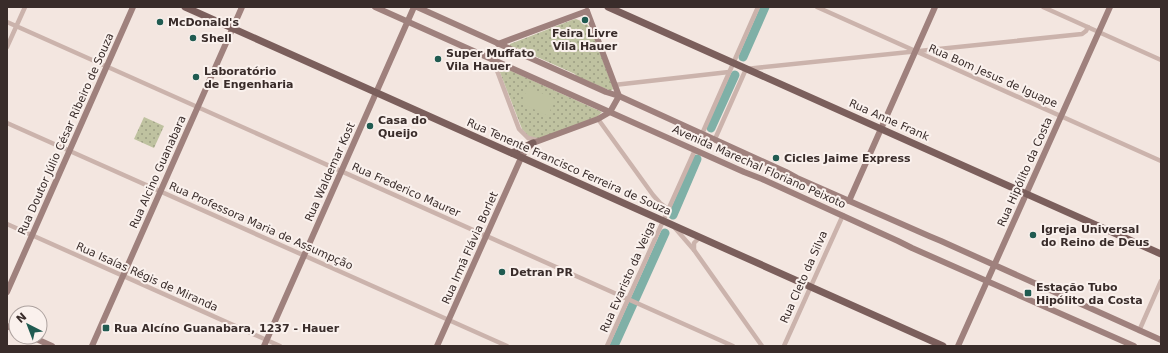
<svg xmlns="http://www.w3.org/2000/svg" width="1168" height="353" font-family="'DejaVu Sans',sans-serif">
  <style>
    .park { fill: url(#park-dots) }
    .pitch { fill: #bfc2a0 }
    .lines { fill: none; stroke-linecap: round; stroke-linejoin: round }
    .river { stroke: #7fb0a7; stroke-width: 9 }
    .street { stroke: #cbb3ac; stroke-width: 4.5 }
    .secondary { stroke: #9f817d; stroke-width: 6 }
    .primary { stroke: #7b5f5c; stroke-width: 7 }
    .poi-dot { fill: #205b51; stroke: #faf1ed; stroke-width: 1.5 }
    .labels { text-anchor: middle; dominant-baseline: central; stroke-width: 4; stroke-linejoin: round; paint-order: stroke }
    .poi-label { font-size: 11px; font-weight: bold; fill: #392c2a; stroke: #faf1ed; text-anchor: start }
    .street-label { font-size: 11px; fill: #392c2a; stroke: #faf1ed }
  </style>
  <defs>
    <pattern id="park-dots" width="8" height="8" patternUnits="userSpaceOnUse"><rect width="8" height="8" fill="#bfc2a0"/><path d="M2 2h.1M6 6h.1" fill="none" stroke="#9c9e83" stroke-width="1.8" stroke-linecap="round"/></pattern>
  </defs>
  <rect width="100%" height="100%" fill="#f3e6e0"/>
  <g class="park">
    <polygon points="576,19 586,23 591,29 612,85 613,89 611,91 576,76 575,74 517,48 514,49 509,46 510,44 572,20"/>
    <polygon points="500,66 602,112 597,117 538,139 528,136 522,129 499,70 499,67"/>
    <polygon points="144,117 164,126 154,148 134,139"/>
  </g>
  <polygon class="pitch" points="528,87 555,99 548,116 521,103"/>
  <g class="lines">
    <g class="river">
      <polyline points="743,57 765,7"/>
      <polyline points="711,128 735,75"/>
      <polyline points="673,215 697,159"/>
      <polyline points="614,346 665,233"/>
    </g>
    <g class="street">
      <polyline points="817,7 1161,161"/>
      <polyline points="1043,7 1161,60"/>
      <polyline points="7,22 733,346"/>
      <polyline points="7,47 25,7"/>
      <polyline points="493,60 519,129 528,138 537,140"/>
      <polyline points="614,85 729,72"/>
      <polyline points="598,119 653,195 660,203 668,209"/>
      <polyline points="7,123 507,346"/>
      <polyline points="702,134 758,7"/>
      <polyline points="715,139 746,69 1082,34 1086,31 1088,27"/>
      <polyline points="7,224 280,346"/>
      <polyline points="675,228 694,250 762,346"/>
      <polyline points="694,250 694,243 700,237"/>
      <polyline points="1139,331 1161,281"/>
      <polyline points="607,346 695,150"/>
      <polyline points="784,346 843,215"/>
    </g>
    <g class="secondary">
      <polyline points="375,7 744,172 762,179 898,241 912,248 1134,346"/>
      <polyline points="417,7 606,92 619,96 786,172 797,178 929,236 941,241 1161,340"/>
      <polyline points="498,44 587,11"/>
      <polyline points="849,201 935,7"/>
      <polyline points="7,292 133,7"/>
      <polyline points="7,326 16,330"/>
      <polyline points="32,337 52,346"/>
      <polyline points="92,346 242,7"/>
      <polyline points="264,346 414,7"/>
      <polyline points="437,346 521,158 526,150 533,143 598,119 610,112 619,96 587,11"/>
      <polyline points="958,346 1110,7"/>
    </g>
    <g class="primary">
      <polyline points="185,7 943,346"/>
      <polyline points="608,7 1161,254"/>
      <polyline points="512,153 533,143"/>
    </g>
  </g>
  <g class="poi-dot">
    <circle cx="585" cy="20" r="4"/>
    <circle cx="160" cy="22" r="4"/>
    <circle cx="193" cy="38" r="4"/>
    <circle cx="438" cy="59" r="4"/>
    <circle cx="196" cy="77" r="4"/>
    <circle cx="370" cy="126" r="4"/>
    <circle cx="776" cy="158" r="4"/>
    <circle cx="1033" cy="235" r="4"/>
    <circle cx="502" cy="272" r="4"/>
    <rect x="1024" y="289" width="8" height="8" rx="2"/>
    <rect x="102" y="324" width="8" height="8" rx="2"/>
  </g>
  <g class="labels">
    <g class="poi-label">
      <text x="168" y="22">McDonald's</text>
      <text x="585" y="33" text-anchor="middle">Feira Livre<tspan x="585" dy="13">Vila Hauer</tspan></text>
      <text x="201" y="38">Shell</text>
      <text x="446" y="53">Super Muffato<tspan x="446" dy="13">Vila Hauer</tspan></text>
      <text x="204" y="71">Laboratório<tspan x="204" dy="13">de Engenharia</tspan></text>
      <text x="378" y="120">Casa do<tspan x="378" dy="13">Queijo</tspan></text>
      <text x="784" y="158">Cicles Jaime Express</text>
      <text x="1041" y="229">Igreja Universal<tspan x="1041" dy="13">do Reino de Deus</tspan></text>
      <text x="510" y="272">Detran PR</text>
      <text x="1036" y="287">Estação Tubo<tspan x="1036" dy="13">Hipólito da Costa</tspan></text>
      <text x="114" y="328">Rua Alcíno Guanabara, 1237 - Hauer</text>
    </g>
    <g class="street-label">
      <text transform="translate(993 76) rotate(24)">Rua Bom Jesus de Iguape</text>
      <text transform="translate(889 120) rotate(24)">Rua Anne Frank</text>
      <text transform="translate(66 134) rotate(-66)">Rua Doutor Júlio César Ribeiro de Souza</text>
      <text transform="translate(569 167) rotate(24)">Rua Tenente Francisco Ferreira de Souza</text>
      <text transform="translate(759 167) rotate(24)">Avenida Marechal Floriano Peixoto</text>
      <text transform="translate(158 172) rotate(-66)">Rua Alcino Guanabara</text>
      <text transform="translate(330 172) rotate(-66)">Rua Waldemar Kost</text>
      <text transform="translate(1025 172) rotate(-66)">Rua Hipólito da Costa</text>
      <text transform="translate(406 190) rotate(24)">Rua Frederico Maurer</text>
      <text transform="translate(261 226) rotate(24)">Rua Professora Maria de Assumpção</text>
      <text transform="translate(470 248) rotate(-66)">Rua Irmã Flávia Borlet</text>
      <text transform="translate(147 277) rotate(24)">Rua Isaías Régis de Miranda</text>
      <text transform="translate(628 277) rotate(-66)">Rua Evaristo da Veiga</text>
      <text transform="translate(804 277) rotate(-66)">Rua Cleto da Silva</text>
    </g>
  </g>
  <rect width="1168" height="353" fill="none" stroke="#392c2a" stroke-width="16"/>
  <g transform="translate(28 325) rotate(318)"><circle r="19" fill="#faf1ed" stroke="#ada29f"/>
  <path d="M0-3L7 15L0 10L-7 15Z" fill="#205b51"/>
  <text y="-6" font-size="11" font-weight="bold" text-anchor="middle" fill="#392c2a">N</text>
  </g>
</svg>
